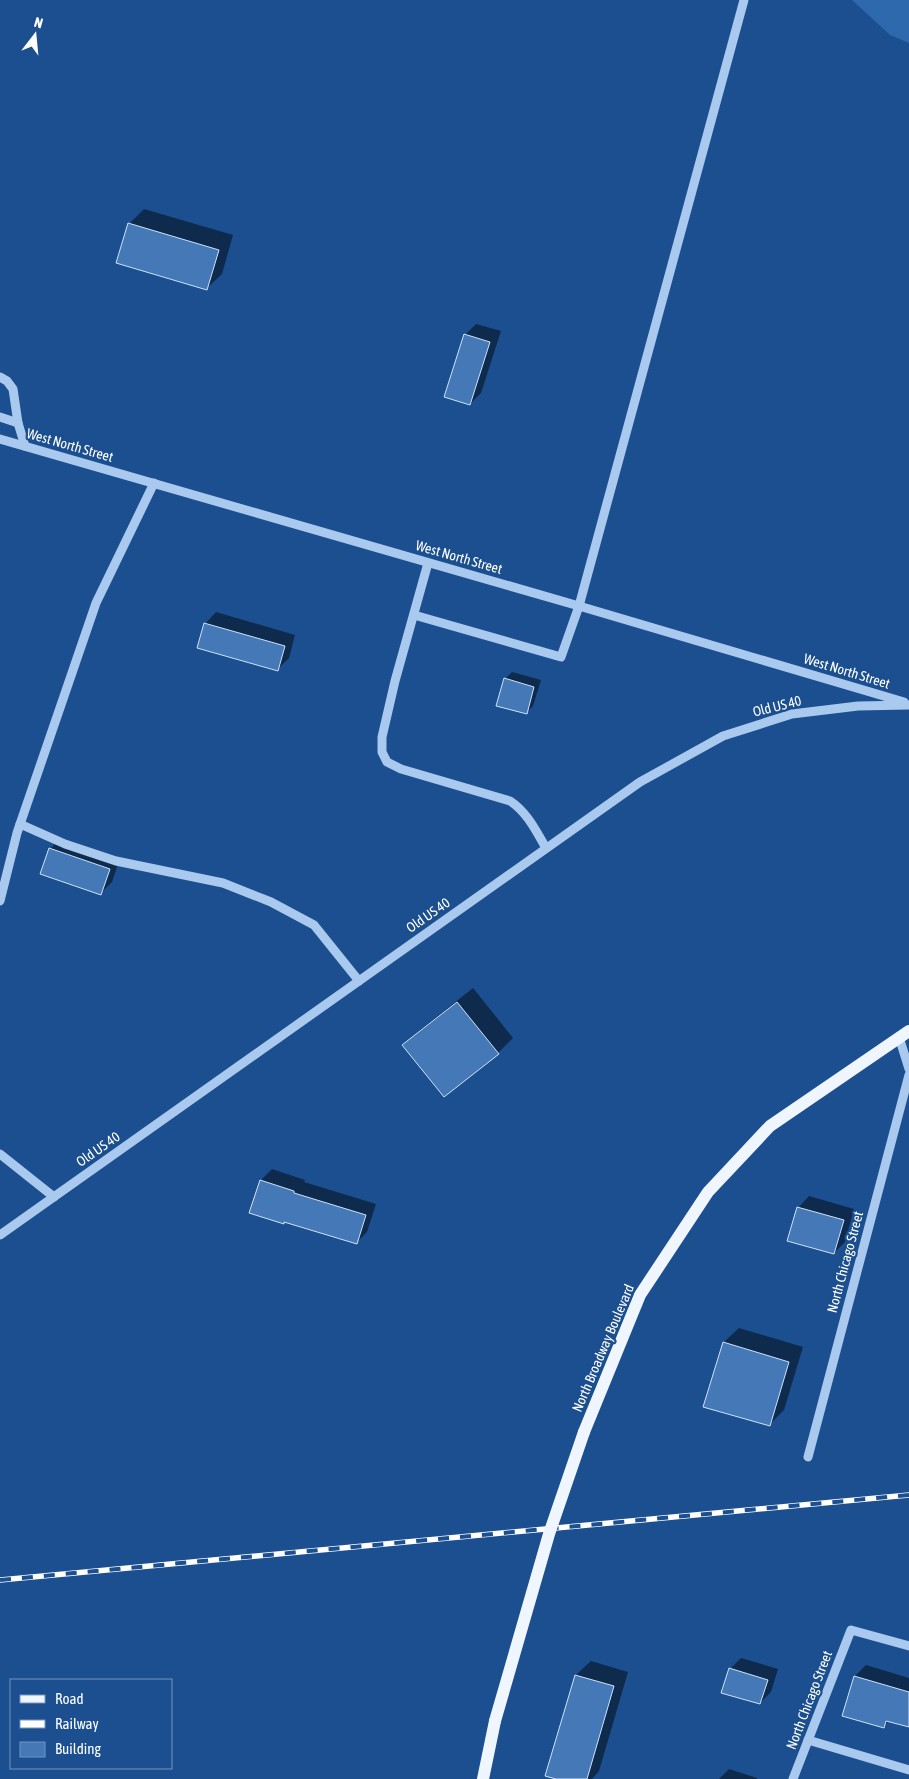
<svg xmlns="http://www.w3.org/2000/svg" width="909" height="1779" font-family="'Asap Condensed',sans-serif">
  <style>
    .green { fill: #2e69ad }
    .shadow { fill: #0007 }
    .building { fill: #4478b7; stroke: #cfe3fa }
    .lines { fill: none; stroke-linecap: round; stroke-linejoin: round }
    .minor { stroke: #a9c9ee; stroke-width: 9 }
    .major { stroke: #f0f6ff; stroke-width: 12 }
    .rail-casing { stroke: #fff; stroke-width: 5.5 }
    .rail { stroke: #1b4f8f; stroke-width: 4; stroke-dasharray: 11; stroke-linecap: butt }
    .major-bridge { stroke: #f0f6ff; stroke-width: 12 }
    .labels { text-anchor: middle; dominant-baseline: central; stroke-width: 4.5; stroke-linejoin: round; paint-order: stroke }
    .street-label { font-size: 14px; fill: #fff; stroke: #1b4f8f }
  </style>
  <rect width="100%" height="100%" fill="#1b4f8f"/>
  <polygon class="green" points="852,0 909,0 909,43 890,35"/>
  <g class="shadow">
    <polygon points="144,209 233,235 222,274 207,288 129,224"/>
    <polygon points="476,324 501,331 481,393 470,404 465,335"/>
    <polygon points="216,612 295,635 289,658 278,669 205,624"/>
    <polygon points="512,672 541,680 533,706 526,713 505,679"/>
    <polygon points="61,838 120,858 112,882 101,893 50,849"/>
    <polygon points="473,988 513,1038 498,1053 444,1096 404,1045 419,1031"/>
    <polygon points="272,1169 305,1180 304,1182 376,1204 367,1232 356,1243 285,1221 283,1223 261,1180"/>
    <polygon points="809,1196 854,1209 845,1242 834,1253 798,1208"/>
    <polygon points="739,1328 803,1347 784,1410 769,1425 724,1342"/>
    <polygon points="741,1658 778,1669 771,1692 760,1703 730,1669"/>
    <polygon points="591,1661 628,1672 599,1771 592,1779 560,1779 576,1675"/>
    <polygon points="866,1665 909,1678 909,1726 890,1720 883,1727 844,1715 855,1676"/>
    <polygon points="729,1769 757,1778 757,1779 719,1779"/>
  </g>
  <g class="building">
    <polygon points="128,223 219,250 207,290 116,263"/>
    <polygon points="464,334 490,342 470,405 444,397"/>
    <polygon points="204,623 285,646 278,671 197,648"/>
    <polygon points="504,678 534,687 527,714 496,706"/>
    <polygon points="49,848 110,869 101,895 40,874"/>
    <polygon points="457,1002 499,1054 444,1097 402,1045"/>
    <polygon points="260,1180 294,1191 294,1193 366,1215 357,1244 284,1222 284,1224 249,1213"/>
    <polygon points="797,1207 844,1220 834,1254 787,1241"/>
    <polygon points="723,1342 789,1362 770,1426 703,1407"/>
    <polygon points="729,1668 768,1680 760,1704 721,1693"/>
    <polygon points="575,1675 614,1686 587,1779 556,1779 545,1776"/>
    <polygon points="854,1676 909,1692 909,1727 886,1721 884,1728 842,1716"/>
  </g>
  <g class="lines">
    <g class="minor">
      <polyline points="0,377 7,381 13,389 18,423 25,446"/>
      <polyline points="0,417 18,423"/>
      <polyline points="0,439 579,606 904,702"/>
      <path d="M428,563L395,681L382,737V752L387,762L401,769L510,801C527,812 536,831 546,848"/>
      <polyline points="414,615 561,657 579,606 744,0"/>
      <polyline points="20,824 65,844 116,861 223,883 271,902 314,925 359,981"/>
      <polyline points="0,901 17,833 96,603 154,483"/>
      <polyline points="899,1037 909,1069"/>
      <polyline points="0,1154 54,1197"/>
      <polyline points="0,1235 640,782 723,736 792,714 858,706 909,705"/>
      <polyline points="808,1457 909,1075"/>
      <polyline points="808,1740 909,1770"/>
      <polyline points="793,1779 851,1630 909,1646"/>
    </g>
    <g class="major">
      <polyline points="584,1432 640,1295 708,1192 770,1126 909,1031"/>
      <polyline points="483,1779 495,1721"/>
    </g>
    <g class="rail-casing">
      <polyline id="rail" points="0,1580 909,1495"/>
    </g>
    <use href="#rail" class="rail"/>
    <polyline class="major-bridge" points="495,1721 549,1534 584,1432"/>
  </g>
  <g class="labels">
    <g class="street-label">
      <text transform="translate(70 445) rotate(16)">West North Street</text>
      <text transform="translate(459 557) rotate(16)">West North Street</text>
      <text transform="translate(847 671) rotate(17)">West North Street</text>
      <text transform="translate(777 706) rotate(-14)">Old US 40</text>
      <text transform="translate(428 915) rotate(-35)">Old US 40</text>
      <text transform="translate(98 1149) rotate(-35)">Old US 40</text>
      <text transform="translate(845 1262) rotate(-75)">North Chicago Street</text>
      <text transform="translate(603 1348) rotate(-67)">North Broadway Boulevard</text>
      <text transform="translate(809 1700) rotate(-69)">North Chicago Street</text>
    </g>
  </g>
  <rect x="10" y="1679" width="162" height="90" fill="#1b4f8f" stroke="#7695bc"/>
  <rect x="20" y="1695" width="25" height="8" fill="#f0f6ff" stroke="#7695bc"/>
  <text x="55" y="1704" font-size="15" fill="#ffffff">Road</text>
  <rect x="20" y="1720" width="25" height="8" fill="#ffffff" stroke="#7695bc"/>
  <text x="55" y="1729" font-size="15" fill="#ffffff">Railway</text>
  <rect x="20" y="1742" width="25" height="15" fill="#4478b7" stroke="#7695bc"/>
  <text x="55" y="1754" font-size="15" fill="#ffffff">Building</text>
  <g transform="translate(35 35) rotate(16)" stroke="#1b4f8f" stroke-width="4" paint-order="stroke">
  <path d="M0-4L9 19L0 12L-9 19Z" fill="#ffffff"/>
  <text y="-8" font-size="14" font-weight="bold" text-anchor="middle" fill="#ffffff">N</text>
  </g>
</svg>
